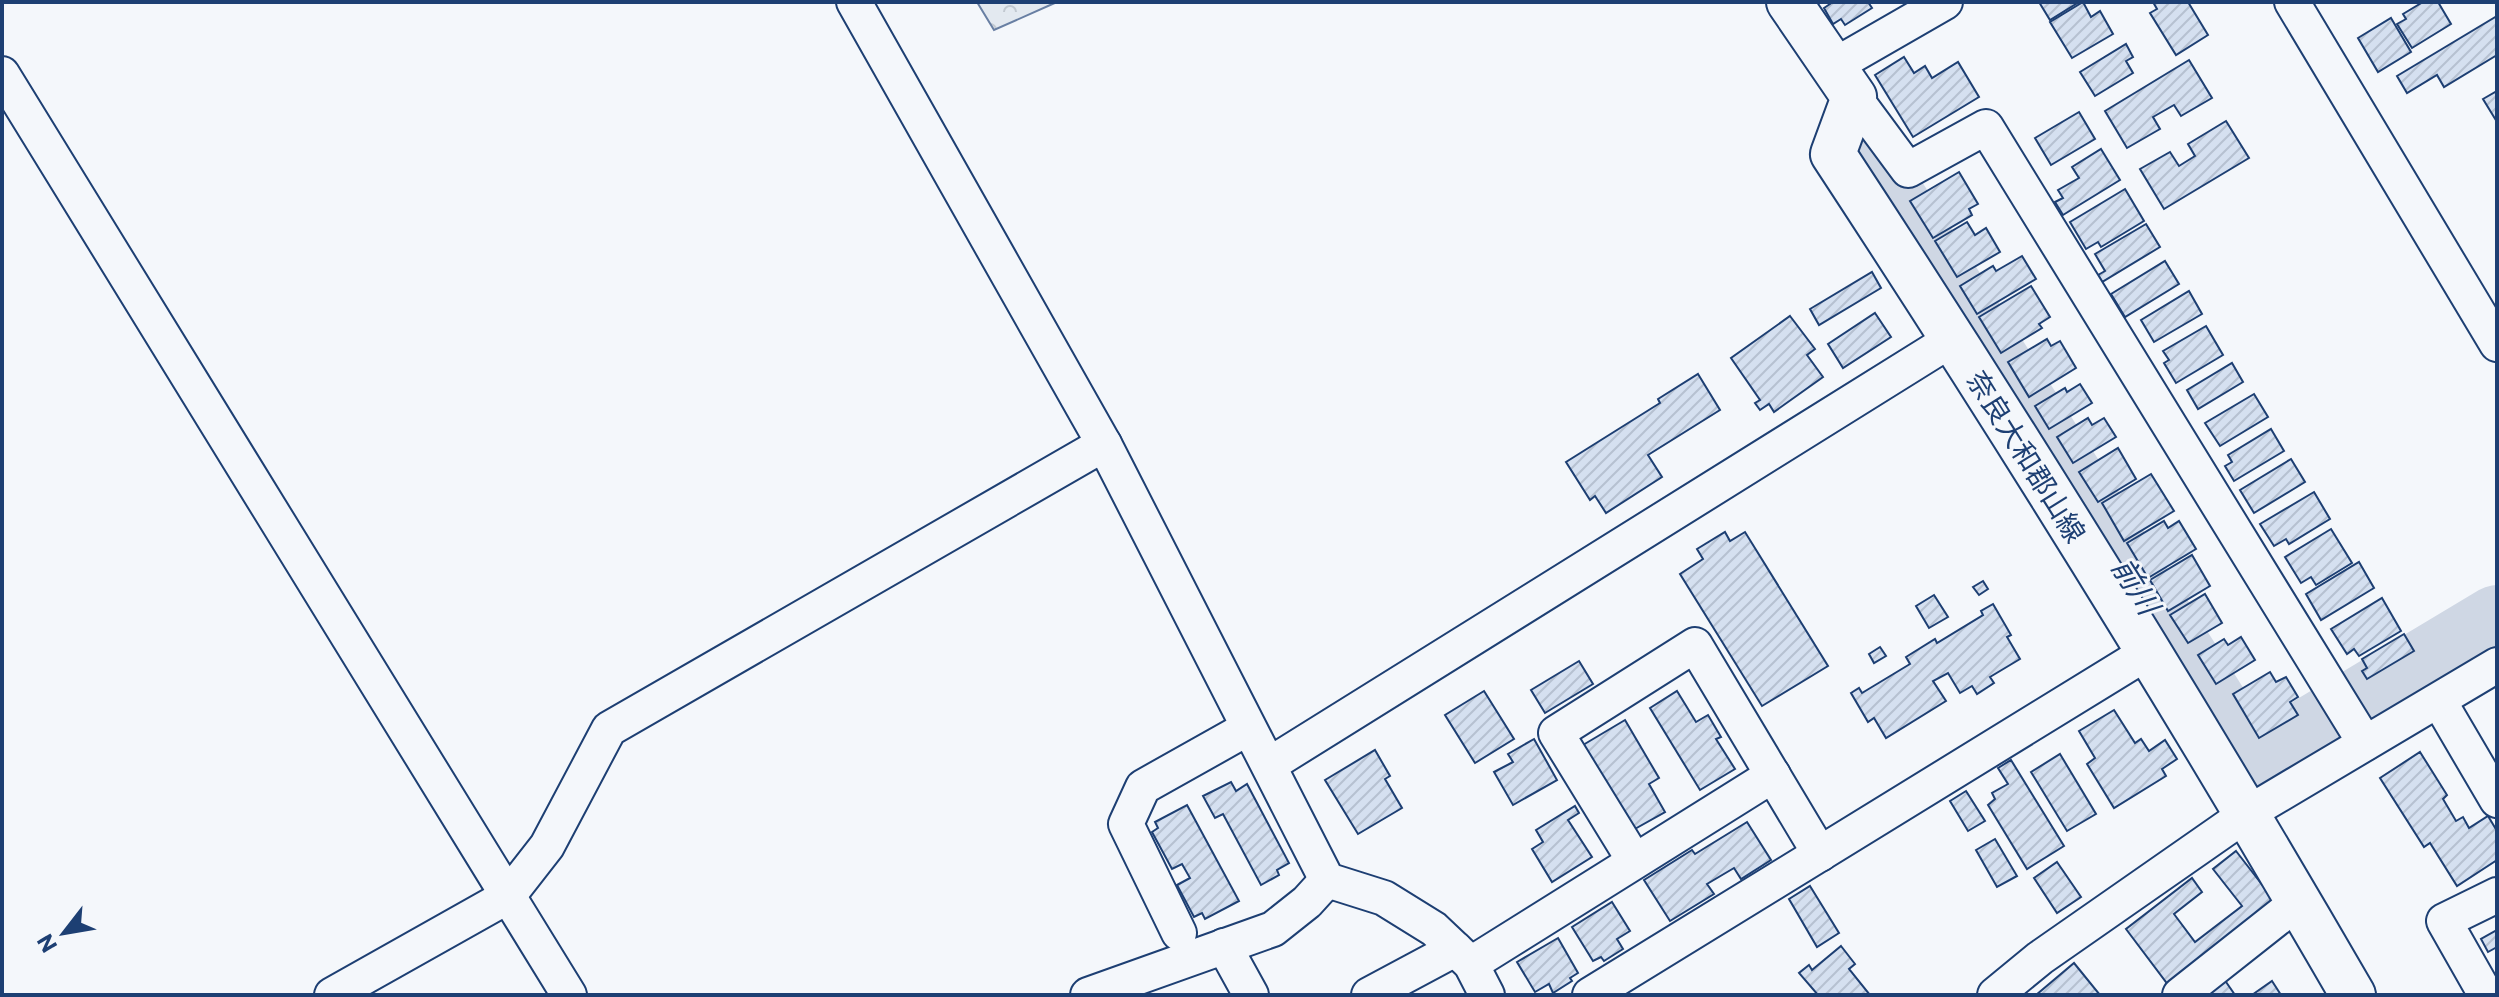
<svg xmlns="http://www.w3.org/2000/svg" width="2499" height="997" font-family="Commissioner,'Noto Sans JP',sans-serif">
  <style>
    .forest { fill: url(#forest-crowns); stroke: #687fa3; stroke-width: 2 }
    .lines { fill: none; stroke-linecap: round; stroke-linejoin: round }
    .river { stroke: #cfd7e4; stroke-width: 70 }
    .building { fill: url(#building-hatch); stroke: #1d3f73; stroke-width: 2 }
    .street-casing { stroke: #1d3f73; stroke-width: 38 }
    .primary-casing { stroke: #1d3f73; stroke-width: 48 }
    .street { stroke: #f4f7fb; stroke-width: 34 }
    .primary { stroke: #f4f7fb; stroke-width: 44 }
    .labels { text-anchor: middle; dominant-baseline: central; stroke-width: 6; stroke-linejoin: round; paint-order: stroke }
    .street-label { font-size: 28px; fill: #1d3f73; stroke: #f4f7fb }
    .water-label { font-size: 30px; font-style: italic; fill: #1d3f73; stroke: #f4f7fb }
  </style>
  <defs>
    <pattern id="forest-crowns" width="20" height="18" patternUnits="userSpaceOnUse" patternTransform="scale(2)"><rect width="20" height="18" fill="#e3e9f0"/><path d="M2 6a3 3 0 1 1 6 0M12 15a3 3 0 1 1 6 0" fill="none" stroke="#c2c9d1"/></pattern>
    <pattern id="building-hatch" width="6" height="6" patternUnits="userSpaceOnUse" patternTransform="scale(2)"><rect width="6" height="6" fill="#d5e0f0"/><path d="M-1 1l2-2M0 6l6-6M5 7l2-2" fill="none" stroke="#b6c1d1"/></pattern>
  </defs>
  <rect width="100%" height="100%" fill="#f4f7fb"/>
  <polygon class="forest" points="977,2 1057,2 994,30"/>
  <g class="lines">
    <polyline class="river" points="1868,162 2252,767 2497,620"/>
  </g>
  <g class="building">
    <polygon points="1829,2 1868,2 1872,8 1845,25 1841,19 1833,24 1824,8 1830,4"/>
    <polygon points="2039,2 2079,2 2050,20"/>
    <polygon points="2083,2 2091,17 2100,11 2113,34 2072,58 2050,22"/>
    <polygon points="2153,2 2188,2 2208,35 2176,55 2150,13 2157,9"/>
    <polygon points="2423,2 2438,2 2451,24 2412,48 2397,24 2406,19 2403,14"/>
    <polygon points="2497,16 2497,55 2444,87 2437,75 2407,93 2397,76"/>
    <polygon points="2391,18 2411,52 2378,72 2358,38"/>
    <polygon points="2126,44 2133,57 2126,61 2133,73 2095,96 2080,72"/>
    <polygon points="1904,57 1914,73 1925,66 1932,78 1958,62 1979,97 1913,137 1875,75"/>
    <polygon points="2189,60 2212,98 2181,116 2174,105 2153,117 2160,129 2127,148 2105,111"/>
    <polygon points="2497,91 2497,122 2483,99"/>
    <polygon points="2079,112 2095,139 2051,165 2035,138"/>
    <polygon points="2226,121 2249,158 2164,209 2140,169 2170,152 2179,166 2195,156 2188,144"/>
    <polygon points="2101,149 2120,180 2063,215 2055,202 2063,198 2058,190 2079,178 2072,167"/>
    <polygon points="1959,172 1978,204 1969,209 1972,215 1933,238 1910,201"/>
    <polygon points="2125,189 2144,221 2101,247 2098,242 2086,249 2070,222"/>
    <polygon points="1967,222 1975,235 1986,228 2000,252 1957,277 1935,241"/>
    <polygon points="2146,224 2160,247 2102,282 2098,275 2105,271 2095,254"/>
    <polygon points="2022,256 2036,279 1977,314 1960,286 1993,266 1996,271"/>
    <polygon points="2165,261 2179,284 2125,317 2111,294"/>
    <polygon points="1872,272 1881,288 1819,325 1810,309"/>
    <polygon points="2031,286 2050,317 2039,324 2042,328 2001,353 1979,317"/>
    <polygon points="2189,291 2202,314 2154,342 2141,320"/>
    <polygon points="1875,313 1891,337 1843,368 1828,344"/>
    <polygon points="1790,316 1815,349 1807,355 1823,377 1774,412 1769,404 1760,410 1755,403 1760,400 1731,358"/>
    <polygon points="2206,326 2223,355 2176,383 2164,363 2169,360 2163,351"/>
    <polygon points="2047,339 2051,346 2060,341 2076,368 2029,397 2008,362"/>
    <polygon points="2232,363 2243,382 2198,409 2187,390"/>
    <polygon points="1698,374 1720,410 1648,455 1662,477 1606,513 1595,496 1590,500 1566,462 1660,403 1658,399"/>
    <polygon points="2080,384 2092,403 2049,429 2035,406 2065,388 2067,392"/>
    <polygon points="2254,394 2268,417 2220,446 2205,423"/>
    <polygon points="2088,418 2092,425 2104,418 2116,437 2073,463 2057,437"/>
    <polygon points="2271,429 2284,451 2234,481 2225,466 2232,462 2228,455"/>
    <polygon points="2118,448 2136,479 2098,502 2079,472"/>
    <polygon points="2291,459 2305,482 2254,513 2240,490"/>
    <polygon points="2151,474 2174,511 2124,541 2102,503"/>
    <polygon points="2314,492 2330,519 2289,544 2286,539 2274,546 2260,524"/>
    <polygon points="2164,521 2168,528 2179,521 2196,549 2148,578 2127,543"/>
    <polygon points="2331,529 2352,563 2316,585 2311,577 2301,583 2285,557"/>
    <polygon points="1725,532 1730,541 1745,532 1828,666 1762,706 1680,574 1703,559 1697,549"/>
    <polygon points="2192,555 2210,586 2168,611 2150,580"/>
    <polygon points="2359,562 2374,588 2321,620 2306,594"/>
    <polygon points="1983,581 1988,589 1979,595 1973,587"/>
    <polygon points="2205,594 2222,623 2188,643 2170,615"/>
    <polygon points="1934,595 1948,617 1929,628 1916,606"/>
    <polygon points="2382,598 2401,631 2359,656 2354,649 2347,654 2331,629"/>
    <polygon points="1993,604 2011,635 2007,637 2020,659 1990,677 1994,683 1977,694 1972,686 1960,693 1948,673 1933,681 1946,701 1886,738 1874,718 1868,722 1851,693 1859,688 1862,693 1910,664 1906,657 1935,639 1937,643 1983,615 1981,611"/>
    <polygon points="2404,634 2414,651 2367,679 2362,671 2367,668 2362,659"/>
    <polygon points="2241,637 2255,660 2216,684 2198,655 2224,639 2228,645"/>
    <polygon points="1880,647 1886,656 1874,663 1869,654"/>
    <polygon points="1579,661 1593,684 1545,713 1531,690"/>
    <polygon points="2270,672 2276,682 2286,677 2298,697 2290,702 2298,715 2259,738 2233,694"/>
    <polygon points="1484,691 1514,739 1475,763 1445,715"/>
    <polygon points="1677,691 1696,722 1708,715 1721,737 1716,739 1735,769 1700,790 1650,708"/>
    <polygon points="2114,710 2135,743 2141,739 2149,751 2165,740 2177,759 2162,769 2166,776 2114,808 2087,764 2095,758 2079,731"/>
    <polygon points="1625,720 1659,778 1649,784 1665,812 1633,830 1583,745"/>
    <polygon points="1534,739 1557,780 1513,805 1494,772 1513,762 1508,754"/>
    <polygon points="1375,750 1390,776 1385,779 1402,808 1358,834 1325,780"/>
    <polygon points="2420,752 2447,795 2443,799 2456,821 2463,817 2469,828 2488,816 2497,831 2497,860 2457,886 2430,843 2424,847 2380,778"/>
    <polygon points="2060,754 2096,814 2067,831 2031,772"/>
    <polygon points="2011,760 2064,846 2027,869 1988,805 1995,799 1992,793 2008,784 1998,768"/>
    <polygon points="1231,782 1236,791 1247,784 1289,863 1277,870 1279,875 1261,885 1223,814 1215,818 1203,796"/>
    <polygon points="1966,791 1985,821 1968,831 1950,801"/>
    <polygon points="1187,805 1239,901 1205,919 1202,913 1194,917 1177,885 1190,878 1182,864 1172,869 1152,832 1158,828 1155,822"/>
    <polygon points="1575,806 1579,813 1568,820 1592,857 1552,882 1532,849 1543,842 1536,830"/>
    <polygon points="1747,822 1771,860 1741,879 1734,868 1707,884 1714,894 1670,921 1644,880 1692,850 1695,854"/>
    <polygon points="1995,839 2017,876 1997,887 1976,850"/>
    <polygon points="2236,851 2277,904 2169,986 2126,929 2192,878 2202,892 2174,914 2195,942 2242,906 2213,869"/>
    <polygon points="2057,862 2081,897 2057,913 2034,878"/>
    <polygon points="1810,886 1839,933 1817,947 1789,899"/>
    <polygon points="1612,902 1630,931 1617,939 1623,949 1604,961 1601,957 1593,961 1572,927"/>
    <polygon points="2497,930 2497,947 2488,952 2481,939"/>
    <polygon points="1558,938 1578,973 1570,978 1572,981 1553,993 1549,984 1535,992 1517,962"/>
    <polygon points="1841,946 1855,964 1849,969 1870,995 1818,995 1799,973 1809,965 1812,970"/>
    <polygon points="2074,963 2100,995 2036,995"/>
    <polygon points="2224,979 2235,995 2201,995"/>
    <polygon points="2272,981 2281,995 2252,995"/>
  </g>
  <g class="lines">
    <g class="street-casing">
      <g id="street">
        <polyline points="854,2 1104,444 1327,880 1384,898 1434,929 1471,964 1487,995"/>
        <polyline points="2292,2 2497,344"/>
        <polyline points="1832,67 1945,2"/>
        <polyline points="2,74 569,995"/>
        <polyline points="1854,97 1908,170 1986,127 2365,743"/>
        <polyline points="2439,701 2497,800"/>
        <polyline points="1269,765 1954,338"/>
        <polyline points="1634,860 1556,733 1695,645 1820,854"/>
        <polyline points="1179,933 1126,824 1143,787 1248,728"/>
        <polyline points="1224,946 1251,995"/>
        <polyline points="1471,964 1773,775"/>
        <polyline points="332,995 508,896 547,846 609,729 1104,444"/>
        <polyline points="1088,995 1273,929 1307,902 1327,880"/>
        <polyline points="1369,995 1455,949"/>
        <polyline points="1590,995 2148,652"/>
        <polyline points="1995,995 2040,958 2248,813 2497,665"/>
        <polyline points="2180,995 2299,901"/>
        <polyline points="2486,995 2444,921 2497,895"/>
      </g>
    </g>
    <g class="primary-casing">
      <path id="primary" d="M1789,2L1854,97L1833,154C2014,430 2188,710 2353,995"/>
    </g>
    <use href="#street" class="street"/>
    <use href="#primary" class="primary"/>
  </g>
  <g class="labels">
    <g class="street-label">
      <text transform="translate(2027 456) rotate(58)">奈良大和郡山線</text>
    </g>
    <g class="water-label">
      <text transform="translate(2137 585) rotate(58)">前川</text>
    </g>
  </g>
  <rect width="2499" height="997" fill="none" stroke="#1d3f73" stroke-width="8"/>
  <g transform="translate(64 933) rotate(239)" stroke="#f4f7fb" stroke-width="6" paint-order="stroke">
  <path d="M0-6L14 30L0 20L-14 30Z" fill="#1d3f73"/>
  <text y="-12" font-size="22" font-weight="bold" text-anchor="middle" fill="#1d3f73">N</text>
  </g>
</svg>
